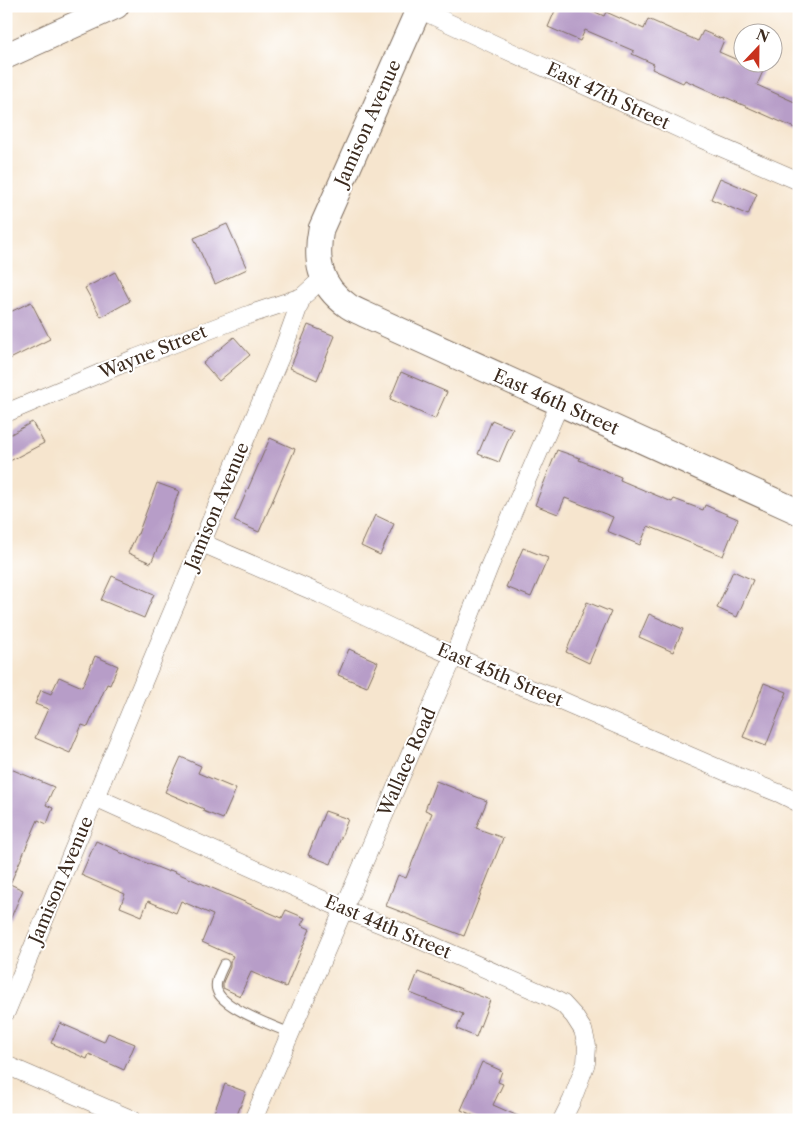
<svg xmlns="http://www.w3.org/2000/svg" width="805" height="1126" font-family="'Libre Caslon Text',serif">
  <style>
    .building { fill: #b79dc8 }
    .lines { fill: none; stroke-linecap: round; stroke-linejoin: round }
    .lane-casing { stroke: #7c6b5c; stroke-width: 11 }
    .street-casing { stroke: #7c6b5c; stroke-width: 19 }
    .secondary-casing { stroke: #7c6b5c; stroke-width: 27 }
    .lane { stroke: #fff; stroke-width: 9 }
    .street { stroke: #fff; stroke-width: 18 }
    .secondary { stroke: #fff; stroke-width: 25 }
    .labels { text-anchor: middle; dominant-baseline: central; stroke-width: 4; stroke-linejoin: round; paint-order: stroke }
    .street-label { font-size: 18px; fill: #3b2a1e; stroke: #fff }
  </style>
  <rect width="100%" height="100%" fill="#fff"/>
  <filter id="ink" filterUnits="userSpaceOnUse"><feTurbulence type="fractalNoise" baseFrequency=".02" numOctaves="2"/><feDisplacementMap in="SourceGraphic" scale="10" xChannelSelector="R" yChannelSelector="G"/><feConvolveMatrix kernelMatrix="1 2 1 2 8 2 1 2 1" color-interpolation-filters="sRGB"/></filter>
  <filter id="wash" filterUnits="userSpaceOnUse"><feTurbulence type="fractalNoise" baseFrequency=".0096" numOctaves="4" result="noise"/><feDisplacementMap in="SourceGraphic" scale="20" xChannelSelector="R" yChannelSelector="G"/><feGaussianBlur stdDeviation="1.12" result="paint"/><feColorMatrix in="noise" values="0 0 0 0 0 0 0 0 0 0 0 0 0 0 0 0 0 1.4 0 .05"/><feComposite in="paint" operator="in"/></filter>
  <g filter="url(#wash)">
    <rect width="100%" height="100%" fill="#f6e5ce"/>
    <g id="blocks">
      <g class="building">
        <polygon points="557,6 582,6 604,16 606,12 644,29 648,19 698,41 703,31 724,40 719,52 742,62 767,62 757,85 799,104 799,130 725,97 725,98 685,80 683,83 652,69 654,64 632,54 634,51 585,30 580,41 548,27"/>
        <polygon points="720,178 757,194 748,215 711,199"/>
        <polygon points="227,224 247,269 215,284 194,238"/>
        <polygon points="115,272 130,301 101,317 85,288"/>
        <polygon points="31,302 50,339 6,361 6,314"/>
        <polygon points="308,325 335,336 317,380 290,368"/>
        <polygon points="234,337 250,355 219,381 203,363"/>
        <polygon points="401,372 447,392 435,419 390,399"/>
        <polygon points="492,420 513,429 499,462 478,454"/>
        <polygon points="32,422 44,443 6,463 6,437"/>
        <polygon points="270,438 295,449 259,532 234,521"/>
        <polygon points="557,450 580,458 579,460 621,477 620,480 672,502 674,499 703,510 705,505 738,519 723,556 648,526 640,545 607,531 613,517 565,498 558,514 535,505"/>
        <polygon points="157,483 179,491 165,532 151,563 128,553 137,534 138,534"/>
        <polygon points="375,515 394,524 380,555 361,546"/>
        <polygon points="523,548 548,558 531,597 506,587"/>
        <polygon points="733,571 753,580 737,617 717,608"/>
        <polygon points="112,576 154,594 144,618 101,600"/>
        <polygon points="587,602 611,612 589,663 566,652"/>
        <polygon points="649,614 683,629 673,652 639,637"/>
        <polygon points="349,649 378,662 367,687 338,675"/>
        <polygon points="95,656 118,666 110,685 107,684 88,727 82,725 70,753 35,738 48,709 35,704 41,690 51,694 59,677 82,687"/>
        <polygon points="764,683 787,692 766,746 743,737"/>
        <polygon points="181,757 201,766 198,773 236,789 223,819 203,811 204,809 165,792"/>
        <polygon points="6,767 54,787 46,805 53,808 47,824 38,820 10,884 23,890 6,929"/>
        <polygon points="436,781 487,801 476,828 503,838 464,936 386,906 398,875 406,878 432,813 425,810"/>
        <polygon points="325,811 348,819 331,864 308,855"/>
        <polygon points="96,841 119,851 119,852 169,872 170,870 282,918 286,910 305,918 301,925 310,929 286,987 251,972 240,996 223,988 223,982 230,967 230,962 233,956 202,942 213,915 181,901 176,913 148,901 142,916 120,907 125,894 81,875"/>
        <polygon points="418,972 490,1000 476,1037 457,1029 463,1014 410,993"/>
        <polygon points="60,1023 104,1042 108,1033 135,1044 124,1070 89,1054 87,1059 51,1043"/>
        <polygon points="482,1062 502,1071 498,1082 503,1084 493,1105 527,1120 484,1120 461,1110"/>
        <polygon points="225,1084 246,1092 235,1120 211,1120"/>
      </g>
    </g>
  </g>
  <g filter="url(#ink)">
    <use href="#blocks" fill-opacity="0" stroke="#7c6b5c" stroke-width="1"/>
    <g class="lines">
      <g class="lane-casing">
        <path id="lane" d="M224,964C221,971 214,982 217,990C221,1007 273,1026 290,1033"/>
      </g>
      <g class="street-casing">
        <g id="street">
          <polyline points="419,9 502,48 648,114 702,139 799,181"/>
          <polyline points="6,413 136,358 251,314 302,297"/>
          <polyline points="202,543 320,594 402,633 454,656 517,684 558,699 729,773 781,794 799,803"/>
          <polyline points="95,797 343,909 411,936 548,996 563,1004 574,1016 583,1030 587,1046 586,1063 572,1100 562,1120"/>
          <polyline points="6,1012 158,646 283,350 302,297 323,278"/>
          <polyline points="6,1065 133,1120"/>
          <polyline points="253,1120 413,748 454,656 489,567 560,403"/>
        </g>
      </g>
      <g class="secondary-casing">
        <g id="secondary">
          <path d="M420,6L321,229C315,261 319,285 347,305C352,309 358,311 364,314L799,512"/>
          <polyline points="6,56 116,6"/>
        </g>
      </g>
      <use href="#lane" class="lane"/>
      <use href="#street" class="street"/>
      <use href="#secondary" class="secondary"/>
    </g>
  </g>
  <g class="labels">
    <g class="street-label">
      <text transform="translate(608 96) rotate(25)">East 47th Street</text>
      <text transform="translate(368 123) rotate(-66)">Jamison Avenue</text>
      <text transform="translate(153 352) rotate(-22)">Wayne Street</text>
      <text transform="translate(556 402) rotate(24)">East 46th Street</text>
      <text transform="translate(217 506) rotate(-67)">Jamison Avenue</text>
      <text transform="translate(500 675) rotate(23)">East 45th Street</text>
      <text transform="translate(407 762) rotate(-66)">Wallace Road</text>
      <text transform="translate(61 880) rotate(-67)">Jamison Avenue</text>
      <text transform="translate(388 927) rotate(23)">East 44th Street</text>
    </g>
  </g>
  <rect width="805" height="1126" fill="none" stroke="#fff" stroke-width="25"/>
  <g transform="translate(758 48) rotate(22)"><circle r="24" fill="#ffffff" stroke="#b1aaa5"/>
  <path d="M0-4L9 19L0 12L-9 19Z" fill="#c8321e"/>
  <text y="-8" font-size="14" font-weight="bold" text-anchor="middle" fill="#3b2a1e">N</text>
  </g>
</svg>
